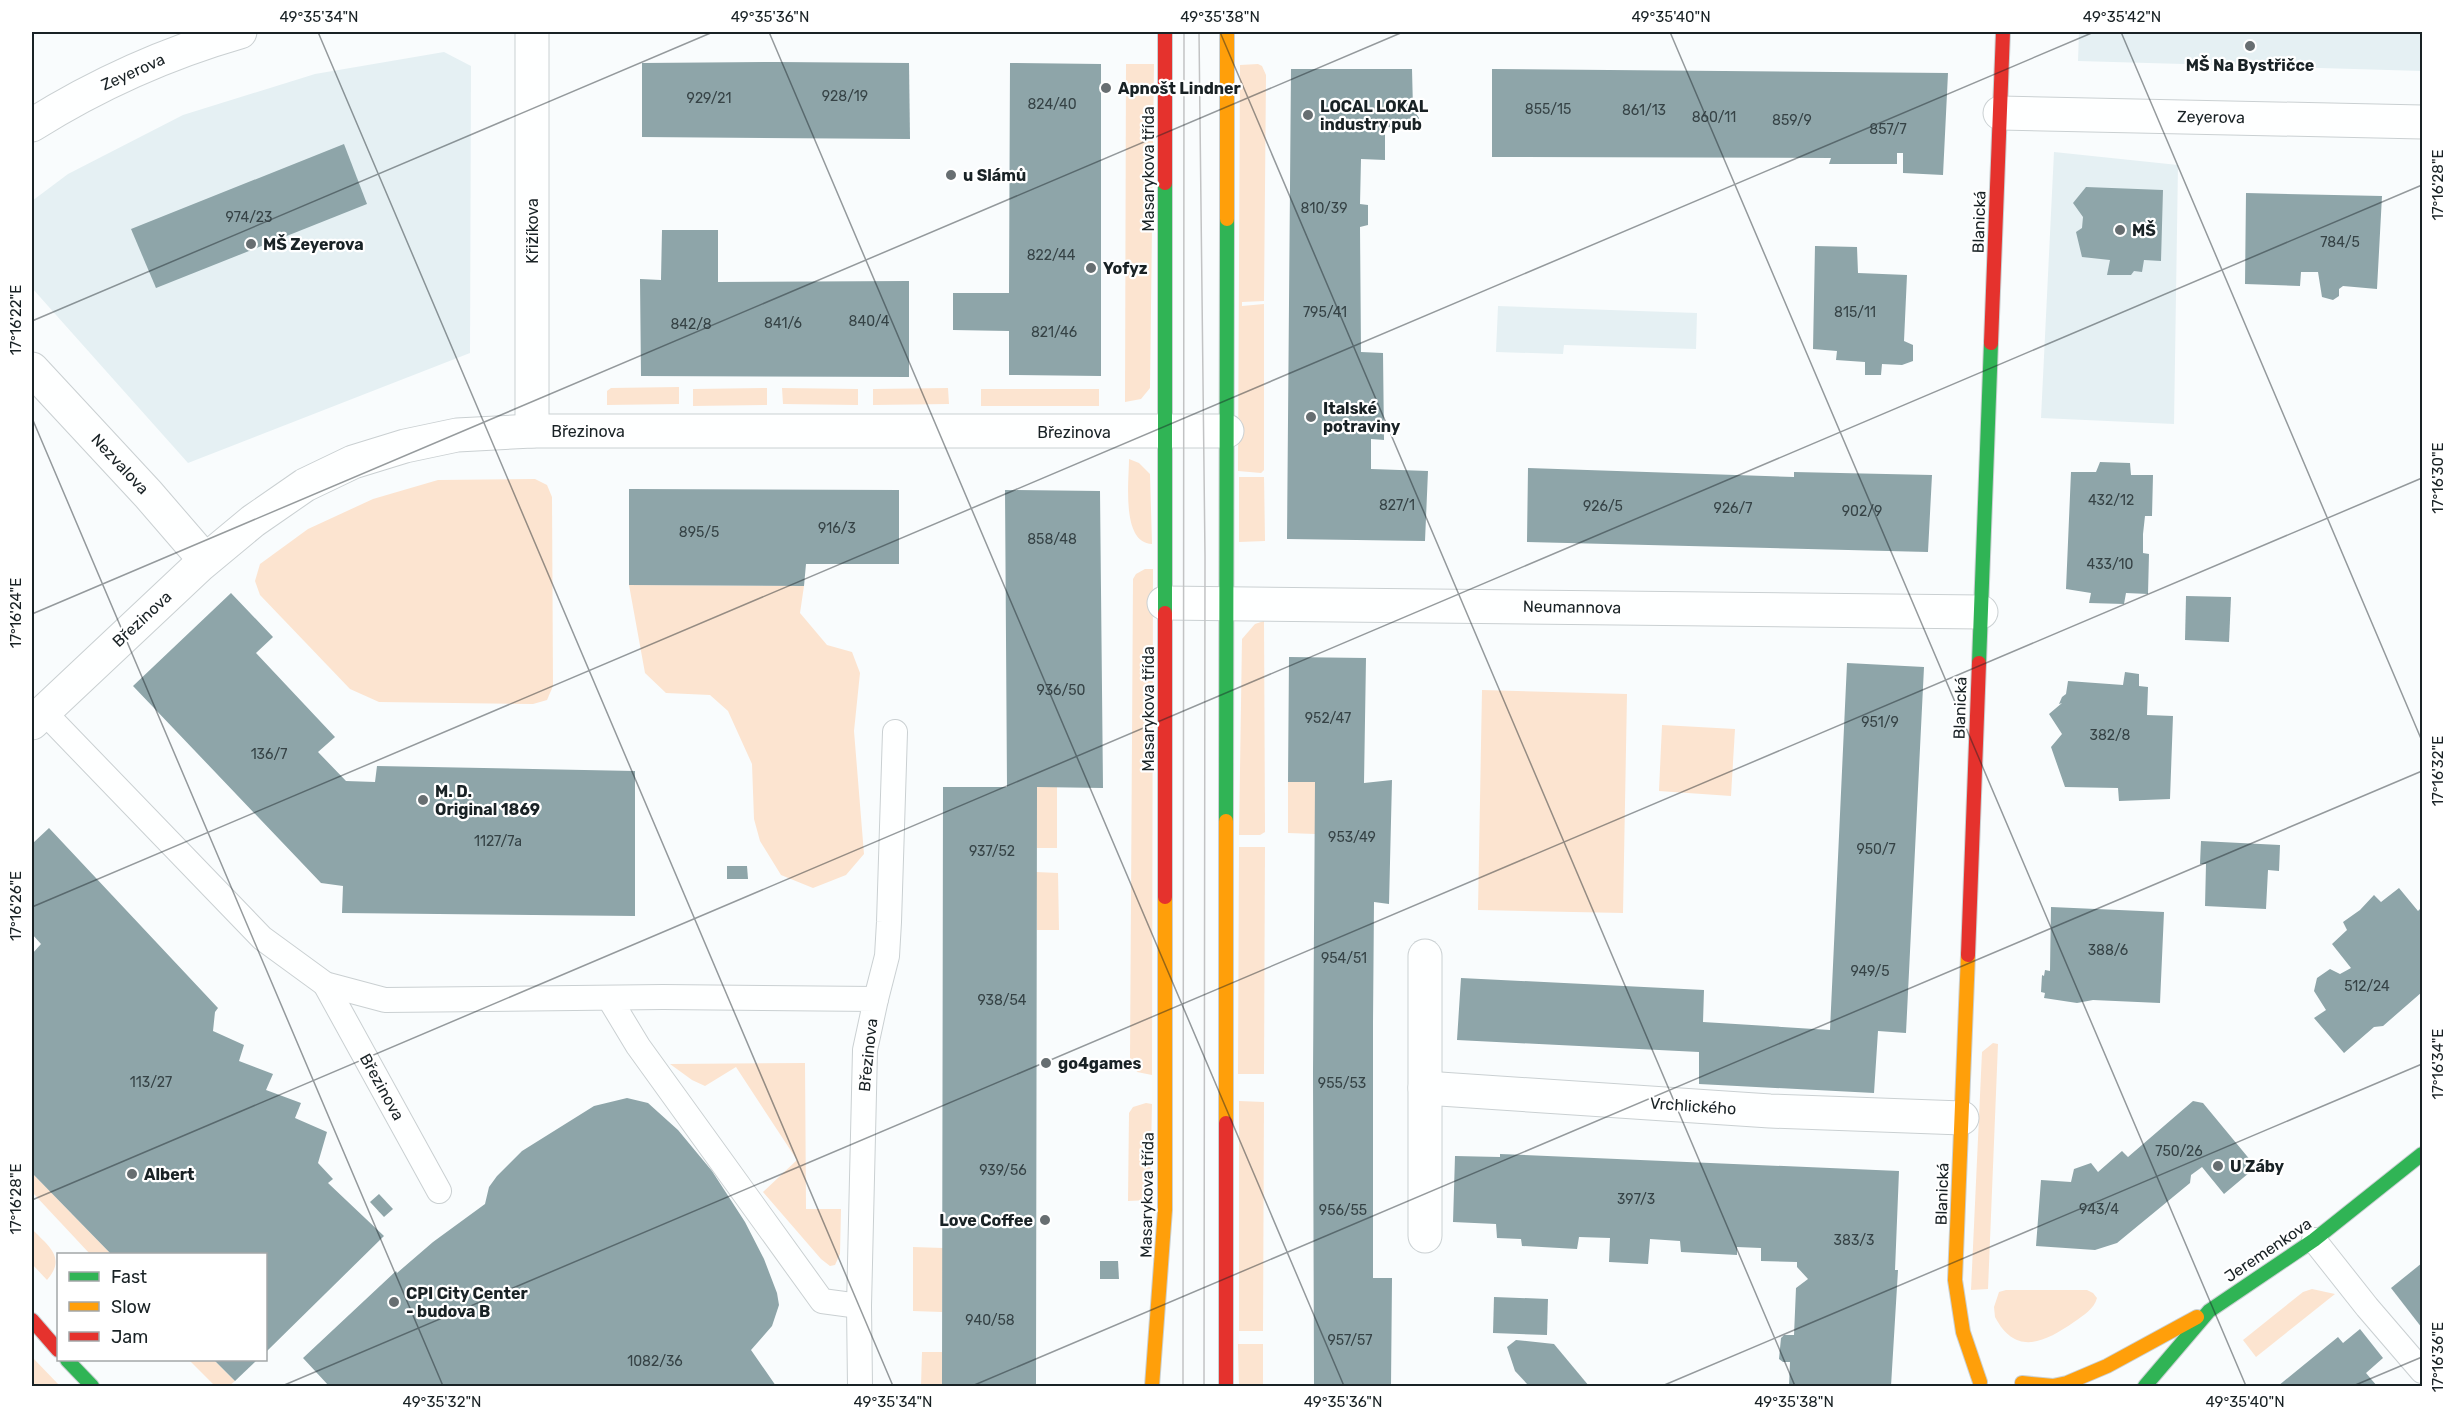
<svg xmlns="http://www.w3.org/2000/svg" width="2454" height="1418" font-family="Rubik,sans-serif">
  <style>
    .built { fill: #e5f0f3 }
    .green { fill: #fce4d0 }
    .building { fill: #8ea5a9 }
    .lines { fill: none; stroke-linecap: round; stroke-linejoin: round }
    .lane-casing { stroke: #cad0d2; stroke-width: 26 }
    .street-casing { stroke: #cad0d2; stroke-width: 35 }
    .fast-casing { stroke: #cad0d2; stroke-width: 16 }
    .slow-casing { stroke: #cad0d2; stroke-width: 16 }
    .jam-casing { stroke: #cad0d2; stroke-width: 16 }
    .lane { stroke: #feffff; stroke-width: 24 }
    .street { stroke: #feffff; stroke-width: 33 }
    .fast { stroke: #30b455; stroke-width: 14 }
    .slow { stroke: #ff9f0a; stroke-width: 14 }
    .jam { stroke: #e5322d; stroke-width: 14 }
    .tram { stroke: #c2c3c4; stroke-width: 1.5 }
    .ticks { fill: none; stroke: #192225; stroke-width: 1.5; stroke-opacity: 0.45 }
    .poi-dot { fill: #676e71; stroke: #fff; stroke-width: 2 }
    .labels { text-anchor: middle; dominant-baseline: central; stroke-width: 4.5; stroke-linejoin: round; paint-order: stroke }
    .number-label { font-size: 14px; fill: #364346 }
    .poi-label { font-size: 16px; font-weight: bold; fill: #192225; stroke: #fff; text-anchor: start }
    .street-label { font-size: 16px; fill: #192225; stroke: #fff }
    .neatline { fill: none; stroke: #192225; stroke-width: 2 }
    .ticks-label { font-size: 15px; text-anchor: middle; fill: #192225 }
  </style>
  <rect width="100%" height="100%" fill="#f9fcfd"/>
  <g class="built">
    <polygon points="2079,32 2422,32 2422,71 2078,61"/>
    <polygon points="444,52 471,66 470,353 188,463 32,288 32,201 68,174 183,115 315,74"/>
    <polygon points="2054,152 2178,165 2174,424 2041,418"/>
    <polygon points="1498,306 1697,313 1696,349 1564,345 1563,354 1496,352"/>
  </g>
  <g class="green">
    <polygon points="1126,64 1154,64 1150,388 1141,399 1125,402"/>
    <polygon points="1258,64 1262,66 1266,75 1264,301 1242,302 1242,306 1264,304 1264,470 1261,473 1238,471 1240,65"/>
    <polygon points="679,387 679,404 607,405 607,391 611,388"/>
    <polygon points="767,388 767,405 693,406 693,389"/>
    <polygon points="782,388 858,389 858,405 783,404"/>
    <polygon points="948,388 949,404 873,405 873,389"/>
    <rect x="981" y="389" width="118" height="17"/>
    <path d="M1129,459L1139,463L1150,474L1152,544C1121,543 1129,481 1129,459Z"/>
    <polygon points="1239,477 1264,477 1265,541 1239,542"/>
    <polygon points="535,479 547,485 552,497 553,686 547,700 533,704 379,702 350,689 260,595 255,581 260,564 308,529 373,499 438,480"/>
    <polygon points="1145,569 1153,569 1152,1075 1137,1072 1130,1060 1133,579 1136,574"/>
    <polygon points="629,585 804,586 800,613 827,645 852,652 860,673 854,731 864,854 846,875 813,888 781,875 760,841 754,819 752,764 728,711 710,695 666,693 645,673"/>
    <polygon points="1264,621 1265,832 1260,835 1239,835 1242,639 1255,624"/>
    <polygon points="1482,690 1627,694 1623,913 1478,910"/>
    <polygon points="1662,725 1735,729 1731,796 1659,791"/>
    <polygon points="1288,782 1315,782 1315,834 1288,833"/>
    <rect x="1037" y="787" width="20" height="61"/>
    <polygon points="1239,847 1265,847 1264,1074 1238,1074"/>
    <polygon points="1036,872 1058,873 1059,930 1037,930"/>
    <polygon points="1993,1043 1998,1044 1988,1289 1971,1290 1982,1052"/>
    <polygon points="805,1063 806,1209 841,1209 840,1254 835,1265 830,1266 821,1259 763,1192 797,1160 736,1067 705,1086 692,1080 670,1064"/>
    <polygon points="1239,1101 1264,1102 1263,1331 1239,1331"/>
    <polygon points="1146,1103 1152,1104 1150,1200 1128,1201 1129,1113 1133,1107"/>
    <polygon points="32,1173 111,1254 90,1254 32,1192"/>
    <path d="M32,1229C48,1246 67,1257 47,1280L32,1264Z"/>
    <polygon points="913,1247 943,1248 942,1312 913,1311"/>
    <polygon points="2312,1289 2335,1294 2256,1357 2243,1340 2303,1292"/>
    <path d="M2006,1290H2087L2093,1293L2097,1298C2094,1309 2084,1315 2074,1322C2045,1342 2016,1357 1995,1317L1994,1307L1999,1292Z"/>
    <polygon points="1238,1344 1263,1344 1263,1386 1239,1386"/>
    <polygon points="922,1352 942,1352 942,1386 921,1386"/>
    <polygon points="32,1357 60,1386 32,1386"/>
    <polygon points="189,1360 214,1360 235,1381 229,1386 215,1386"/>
  </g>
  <g class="building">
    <polygon points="777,62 909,63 910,139 642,137 642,63"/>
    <polygon points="1010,63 1101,64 1101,376 1009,375 1009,331 953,330 953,293 1009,293"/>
    <polygon points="1291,69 1412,69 1413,109 1419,118 1416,128 1385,127 1385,160 1361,159 1360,204 1368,205 1368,225 1360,227 1361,352 1383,353 1384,440 1371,439 1371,469 1428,471 1425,541 1287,539"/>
    <polygon points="1492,69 1948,73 1943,175 1903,173 1903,153 1897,153 1897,164 1829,164 1831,158 1492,157"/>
    <polygon points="344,144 367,204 156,288 131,229"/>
    <polygon points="2086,187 2163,190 2161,261 2144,260 2142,272 2134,271 2131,275 2107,275 2110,260 2082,257 2076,232 2082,228 2083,217 2073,203"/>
    <polygon points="2246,193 2382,196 2377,289 2343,286 2339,289 2339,296 2333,300 2322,297 2318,272 2301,272 2300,286 2245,284"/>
    <polygon points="662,230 718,230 718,282 909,281 909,377 641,376 640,279 661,280"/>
    <polygon points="1815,246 1857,247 1858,273 1907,275 1904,341 1913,345 1913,361 1902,365 1882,364 1881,375 1865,375 1865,362 1836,360 1837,351 1813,349"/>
    <polygon points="2100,462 2130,463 2131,475 2153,475 2152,516 2145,516 2143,534 2143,553 2149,554 2148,594 2126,593 2124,604 2089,603 2091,593 2066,589 2071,472 2096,472"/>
    <polygon points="1528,468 1794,477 1794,472 1932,475 1928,552 1527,542"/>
    <polygon points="629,489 899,490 899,564 806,564 804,586 629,585"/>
    <polygon points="1005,490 1100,491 1103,788 1037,787 1036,1386 942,1386 943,787 1007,787"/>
    <polygon points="231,593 273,637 256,653 335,737 318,752 346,781 375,782 377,766 635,771 635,916 342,913 343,886 321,883 133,686"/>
    <polygon points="2186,596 2231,597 2229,642 2185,640"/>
    <polygon points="1289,657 1366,658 1364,783 1392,780 1389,904 1374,902 1373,1023 1373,1278 1392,1278 1391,1386 1314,1386 1313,1074 1315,782 1288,782"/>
    <polygon points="1847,663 1924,667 1906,1033 1878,1031 1874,1093 1699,1084 1699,1052 1457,1040 1461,978 1704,990 1703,1022 1830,1030"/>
    <polygon points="2125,672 2139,674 2139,686 2148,687 2147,715 2173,716 2170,799 2119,801 2118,788 2065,787 2051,747 2062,734 2049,714 2062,703 2059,704 2062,697 2066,694 2068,681 2123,685"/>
    <polygon points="49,828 218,1008 215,1012 213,1031 244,1045 239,1061 273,1074 266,1090 301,1103 295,1118 327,1132 318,1163 333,1179 328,1183 384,1236 266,1352 266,1254 111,1254 32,1173 32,954 41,944 32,934 32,844"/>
    <polygon points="2201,841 2280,845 2279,871 2268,870 2266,909 2205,906 2206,864 2200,864"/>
    <polygon points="727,866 747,866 748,879 727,879"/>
    <polygon points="2399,888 2418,911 2422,907 2422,992 2383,1026 2374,1027 2344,1053 2314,1018 2326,1010 2314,991 2317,978 2330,969 2340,974 2351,968 2332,944 2347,930 2343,922 2360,910 2374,895 2381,902"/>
    <polygon points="2051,907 2164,912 2160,1003 2093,1000 2077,1003 2044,998 2045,993 2041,992 2042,975 2044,976 2045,970 2050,971"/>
    <polygon points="627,1098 648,1103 678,1130 712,1171 745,1222 764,1259 777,1293 779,1305 772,1326 751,1350 776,1386 329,1386 303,1358 396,1271 397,1273 433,1242 485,1204 489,1187 497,1176 522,1151 594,1106"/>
    <polygon points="2193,1101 2203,1103 2256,1167 2224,1194 2202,1167 2191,1175 2190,1183 2117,1243 2095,1250 2036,1246 2041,1180 2071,1182 2074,1169 2091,1163 2098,1172 2122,1151 2128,1157"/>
    <polygon points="1500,1154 1899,1171 1895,1270 1898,1270 1891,1386 1789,1386 1790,1362 1783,1362 1779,1359 1781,1338 1784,1335 1794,1335 1796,1288 1808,1279 1797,1267 1797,1262 1761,1261 1761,1248 1737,1247 1737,1255 1681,1252 1680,1241 1650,1239 1648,1264 1609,1262 1610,1238 1579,1237 1577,1249 1522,1246 1521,1239 1497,1238 1496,1224 1453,1222 1455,1156 1500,1157"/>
    <polygon points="379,1194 393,1209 384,1217 370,1202"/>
    <polygon points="1100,1261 1118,1261 1119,1279 1100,1279"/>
    <polygon points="2422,1263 2422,1328 2391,1288"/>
    <polygon points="1494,1297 1548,1299 1547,1335 1493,1333"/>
    <polygon points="2360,1329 2383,1358 2366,1373 2377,1386 2278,1386 2338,1337 2343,1343"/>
    <polygon points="1516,1340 1554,1344 1589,1386 1529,1386 1515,1371 1507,1347"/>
    <polygon points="214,1360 257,1360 235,1381"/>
  </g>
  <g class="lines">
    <g class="lane-casing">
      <g id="lane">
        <polyline points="44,712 262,938 325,984 385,1000 663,997 876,999 865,1050 859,1306 822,1301 638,1046 609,998"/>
        <polyline points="325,984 439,1191"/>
        <polyline points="876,999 887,956 889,922 895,732"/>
        <polyline points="2314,1240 2367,1307 2422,1371"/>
        <polyline points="859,1306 860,1386"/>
      </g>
    </g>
    <g class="street-casing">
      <g id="street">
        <polyline points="2000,113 2422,122"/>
        <path d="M32,125C96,85 167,53 240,32"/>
        <polyline points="32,369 148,494 205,560"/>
        <polyline points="532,431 532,32"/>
        <polyline points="1164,603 1981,612"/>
        <polyline points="32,723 200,565 253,521 305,485 353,462 405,446 457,435 532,431 1227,431"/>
        <polyline points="1425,956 1425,1236"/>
        <polyline points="1425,1088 1770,1111 1962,1118"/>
      </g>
    </g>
    <g class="fast-casing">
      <g id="fast">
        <polyline points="1165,183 1165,613"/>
        <polyline points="1979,663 1991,343"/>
        <polyline points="1226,821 1227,219"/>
        <polyline points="67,1360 92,1386"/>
        <polyline points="2145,1386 2209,1311 2314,1240 2422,1154"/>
      </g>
    </g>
    <g class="slow-casing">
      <g id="slow">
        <polyline points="1227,219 1227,32"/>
        <polyline points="1968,955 1955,1280 1963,1332 1980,1382"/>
        <polyline points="1226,1123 1226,821"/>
        <polyline points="2022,1383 2053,1386 2067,1383 2107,1366 2197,1317"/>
        <polyline points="1152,1386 1165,1210 1165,897"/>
      </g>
    </g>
    <g class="jam-casing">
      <g id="jam">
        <polyline points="1165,32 1165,183"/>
        <polyline points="1991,343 2003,32"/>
        <polyline points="1165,613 1165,897"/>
        <polyline points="1968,955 1979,663"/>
        <polyline points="32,1320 58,1350"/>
        <polyline points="1226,1386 1226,1123"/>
      </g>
    </g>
    <use href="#lane" class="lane"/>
    <use href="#street" class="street"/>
    <use href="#fast" class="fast"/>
    <use href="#slow" class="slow"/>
    <use href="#jam" class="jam"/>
    <g class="tram">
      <polyline points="1199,32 1205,556 1204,1386"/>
      <polyline points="1183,1386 1184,32"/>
    </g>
  </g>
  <path class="ticks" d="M318,32L893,1386M769,32L1344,1386M1220,32L1795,1386M1670,32L2246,1386M2121,32L2422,741M32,321L713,32M32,418L443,1386M32,614L1403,32M32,907L2094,32M32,1200L2422,185M282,1386L2422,478M972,1386L2422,771M1662,1386L2422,1064M2353,1386L2422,1357"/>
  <g class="poi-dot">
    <circle cx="2250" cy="46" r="6"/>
    <circle cx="1106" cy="88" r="6"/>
    <circle cx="1308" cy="115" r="6"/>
    <circle cx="951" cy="175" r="6"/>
    <circle cx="2120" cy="230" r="6"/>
    <circle cx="251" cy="244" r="6"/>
    <circle cx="1091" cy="268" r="6"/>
    <circle cx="1311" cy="417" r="6"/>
    <circle cx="423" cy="800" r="6"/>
    <circle cx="1046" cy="1063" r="6"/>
    <circle cx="2218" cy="1166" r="6"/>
    <circle cx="132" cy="1174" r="6"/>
    <circle cx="1045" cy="1220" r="6"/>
    <circle cx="394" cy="1302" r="6"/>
  </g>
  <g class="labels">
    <g class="number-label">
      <text x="845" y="96">928/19</text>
      <text x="709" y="98">929/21</text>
      <text x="1052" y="104">824/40</text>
      <text x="1548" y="109">855/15</text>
      <text x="1644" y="110">861/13</text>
      <text x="1714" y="117">860/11</text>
      <text x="1792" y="120">859/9</text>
      <text x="1888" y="129">857/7</text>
      <text x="1324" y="208">810/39</text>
      <text x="249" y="217">974/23</text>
      <text x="2340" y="242">784/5</text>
      <text x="1051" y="255">822/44</text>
      <text x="1325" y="312">795/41</text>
      <text x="1855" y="312">815/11</text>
      <text x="869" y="321">840/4</text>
      <text x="783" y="323">841/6</text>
      <text x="691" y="324">842/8</text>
      <text x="1054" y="332">821/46</text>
      <text x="2111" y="500">432/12</text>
      <text x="1397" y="505">827/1</text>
      <text x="1603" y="506">926/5</text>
      <text x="1733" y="508">926/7</text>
      <text x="1862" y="511">902/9</text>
      <text x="837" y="528">916/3</text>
      <text x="699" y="532">895/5</text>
      <text x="1052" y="539">858/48</text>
      <text x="2110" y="564">433/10</text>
      <text x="1061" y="690">936/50</text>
      <text x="1328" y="718">952/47</text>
      <text x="1880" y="722">951/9</text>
      <text x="2110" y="735">382/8</text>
      <text x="269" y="754">136/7</text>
      <text x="1352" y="837">953/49</text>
      <text x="498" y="841">1127/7a</text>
      <text x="1876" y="849">950/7</text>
      <text x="992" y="851">937/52</text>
      <text x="2108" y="950">388/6</text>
      <text x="1344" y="958">954/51</text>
      <text x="1870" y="971">949/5</text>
      <text x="2367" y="986">512/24</text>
      <text x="1002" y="1000">938/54</text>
      <text x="151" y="1082">113/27</text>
      <text x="1342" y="1083">955/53</text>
      <text x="2179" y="1151">750/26</text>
      <text x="1003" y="1170">939/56</text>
      <text x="1636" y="1199">397/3</text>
      <text x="2099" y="1209">943/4</text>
      <text x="1343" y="1210">956/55</text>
      <text x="1854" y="1240">383/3</text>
      <text x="990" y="1320">940/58</text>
      <text x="1350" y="1340">957/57</text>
      <text x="655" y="1361">1082/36</text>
    </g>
    <g class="poi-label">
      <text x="2250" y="65" text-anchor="middle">MŠ Na Bystřičce</text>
      <text x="1118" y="88">Apnošt Lindner</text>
      <text x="1320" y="106">LOCAL LOKAL<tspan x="1320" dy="18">industry pub</tspan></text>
      <text x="963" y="175">u Slámů</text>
      <text x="2132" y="230">MŠ</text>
      <text x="263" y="244">MŠ Zeyerova</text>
      <text x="1103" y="268">Yofyz</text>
      <text x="1323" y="408">Italské<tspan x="1323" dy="18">potraviny</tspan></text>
      <text x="435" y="791">M. D.<tspan x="435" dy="18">Original 1869</tspan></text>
      <text x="1058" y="1063">go4games</text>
      <text x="2230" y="1166">U Záby</text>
      <text x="144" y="1174">Albert</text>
      <text x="1033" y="1220" text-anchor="end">Love Coffee</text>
      <text x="406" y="1293">CPI City Center<tspan x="406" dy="18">- budova B</tspan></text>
    </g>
    <g class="street-label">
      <text transform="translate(133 72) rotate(-24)">Zeyerova</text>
      <text transform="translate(2211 117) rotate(1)">Zeyerova</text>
      <text transform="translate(1148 169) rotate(-90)">Masarykova třída</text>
      <text transform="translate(1979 222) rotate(-88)">Blanická</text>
      <text transform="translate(532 231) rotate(-90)">Křižíkova</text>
      <text x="588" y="431">Březinova</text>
      <text x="1074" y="432">Březinova</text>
      <text transform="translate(120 464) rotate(47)">Nezvalova</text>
      <text transform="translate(1572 607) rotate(1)">Neumannova</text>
      <text transform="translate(142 619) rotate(-43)">Březinova</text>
      <text transform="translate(1960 708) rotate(-88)">Blanická</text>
      <text transform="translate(1148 709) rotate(-90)">Masarykova třída</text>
      <text transform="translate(868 1055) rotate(-84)">Březinova</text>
      <text transform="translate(382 1087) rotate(61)">Březinova</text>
      <text transform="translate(1693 1106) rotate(4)">Vrchlického</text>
      <text transform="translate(1942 1194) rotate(-88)">Blanická</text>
      <text transform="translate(1147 1195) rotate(-89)">Masarykova třída</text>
      <text transform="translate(2268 1250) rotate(-34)">Jeremenkova</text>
    </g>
  </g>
  <rect width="2454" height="1418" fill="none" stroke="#ffffff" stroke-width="66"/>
  <rect x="57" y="1253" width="210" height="108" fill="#ffffff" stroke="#a3a7a8" stroke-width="1.5"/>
  <rect x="69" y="1272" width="30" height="9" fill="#30b455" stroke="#a3a7a8" stroke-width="1.5"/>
  <text x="111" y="1283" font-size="18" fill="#192225">Fast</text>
  <rect x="69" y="1302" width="30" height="9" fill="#ff9f0a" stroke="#a3a7a8" stroke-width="1.5"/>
  <text x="111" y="1313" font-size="18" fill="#192225">Slow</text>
  <rect x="69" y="1332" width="30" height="9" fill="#e5322d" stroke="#a3a7a8" stroke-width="1.5"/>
  <text x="111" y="1343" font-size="18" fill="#192225">Jam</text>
  <rect x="33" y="33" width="2388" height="1352" class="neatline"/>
  <g class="ticks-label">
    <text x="319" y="22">49°35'34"N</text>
    <text x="770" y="22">49°35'36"N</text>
    <text x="1220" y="22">49°35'38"N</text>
    <text x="1671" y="22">49°35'40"N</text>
    <text x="2122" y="22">49°35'42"N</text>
    <text transform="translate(2438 185) rotate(-90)" y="5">17°16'28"E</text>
    <text transform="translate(16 320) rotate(-90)" y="5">17°16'22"E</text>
    <text transform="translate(2438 478) rotate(-90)" y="5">17°16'30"E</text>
    <text transform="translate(16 613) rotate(-90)" y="5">17°16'24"E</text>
    <text transform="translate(2438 771) rotate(-90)" y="5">17°16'32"E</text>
    <text transform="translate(16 906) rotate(-90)" y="5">17°16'26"E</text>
    <text transform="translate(2438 1064) rotate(-90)" y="5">17°16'34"E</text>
    <text transform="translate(16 1199) rotate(-90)" y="5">17°16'28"E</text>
    <text transform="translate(2438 1357) rotate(-90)" y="5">17°16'36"E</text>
    <text x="442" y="1407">49°35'32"N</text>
    <text x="893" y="1407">49°35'34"N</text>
    <text x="1343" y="1407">49°35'36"N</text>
    <text x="1794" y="1407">49°35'38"N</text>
    <text x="2245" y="1407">49°35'40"N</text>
  </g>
</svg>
